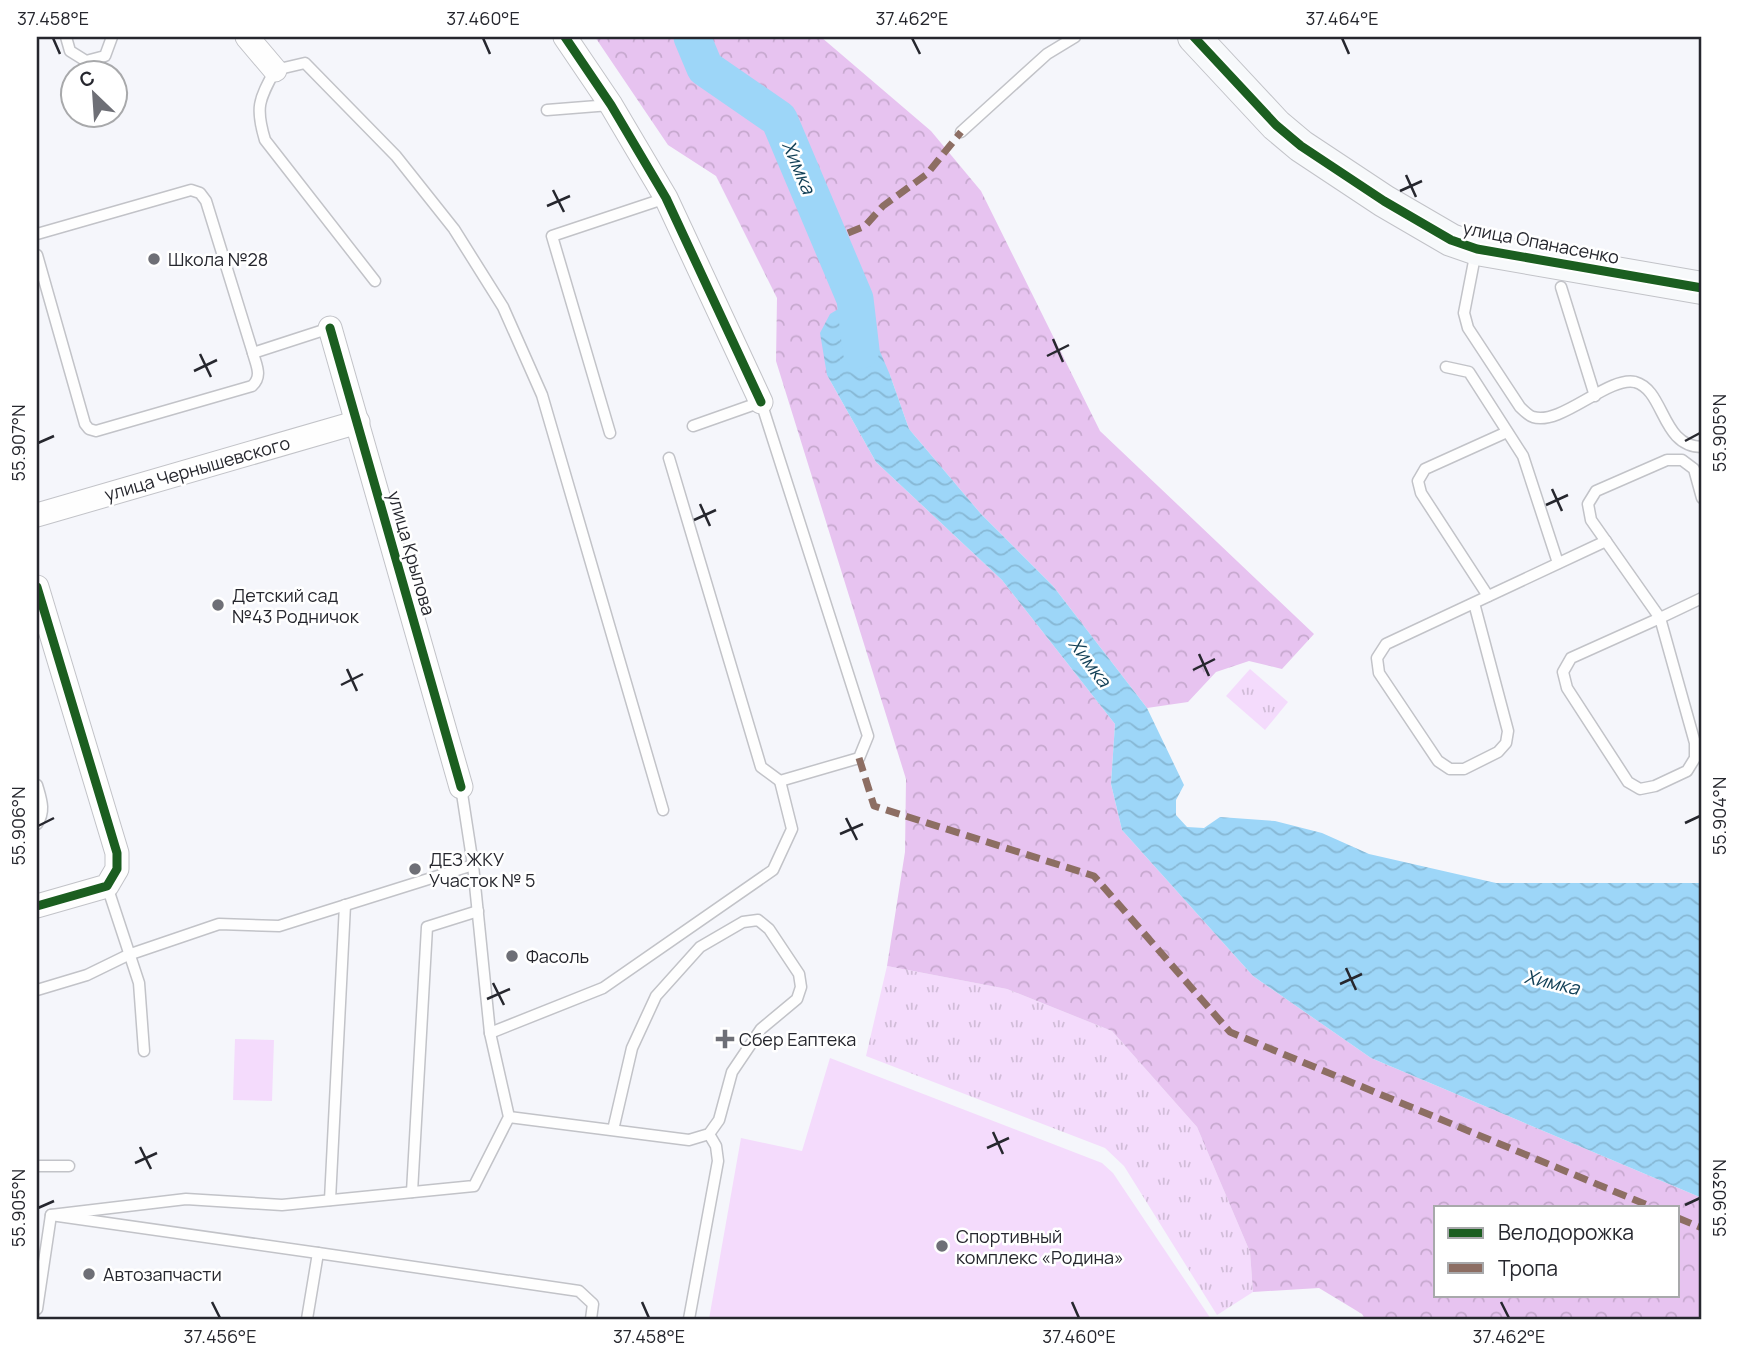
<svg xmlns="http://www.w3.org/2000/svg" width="1739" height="1356" font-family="Manrope,sans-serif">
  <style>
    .grass { fill: url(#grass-tufts) }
    .forest { fill: url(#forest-crowns); fill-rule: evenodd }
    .garden { fill: #f4dbfc }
    .water { fill: url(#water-waves) }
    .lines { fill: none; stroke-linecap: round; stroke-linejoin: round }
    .river { stroke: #9dd6f8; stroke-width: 37 }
    .lane-casing { stroke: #c2c3c8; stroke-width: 13 }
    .street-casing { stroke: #c2c3c8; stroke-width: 25 }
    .secondary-casing { stroke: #c2c3c8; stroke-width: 34 }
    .lane { stroke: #fefefe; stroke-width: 10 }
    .street { stroke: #fefefe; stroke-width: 23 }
    .secondary { stroke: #f7f9fb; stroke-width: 32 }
    .quiet { stroke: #8d6e63; stroke-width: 7; stroke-dasharray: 14 7; stroke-linecap: butt }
    .cycleway-casing { stroke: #fff; stroke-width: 13 }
    .cycleway { stroke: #1b5e20; stroke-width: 9 }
    .ticks { fill: none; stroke: #26272e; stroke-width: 2.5 }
    .poi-dot { fill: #6e6f76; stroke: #fff; stroke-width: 2.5 }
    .labels { text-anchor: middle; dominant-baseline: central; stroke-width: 5; stroke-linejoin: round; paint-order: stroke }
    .street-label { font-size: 18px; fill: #26272e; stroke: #fff }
    .poi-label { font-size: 18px; fill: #26272e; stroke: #fff; text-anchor: start }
    .water-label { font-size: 19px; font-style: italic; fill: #103f56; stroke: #fff }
    .neatline { fill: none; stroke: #26272e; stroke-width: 2.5 }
    .ticks-label { font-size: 18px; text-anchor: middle; fill: #26272e }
  </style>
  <defs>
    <pattern id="grass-tufts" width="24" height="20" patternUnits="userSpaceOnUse" patternTransform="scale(1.75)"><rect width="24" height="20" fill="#f4dbfc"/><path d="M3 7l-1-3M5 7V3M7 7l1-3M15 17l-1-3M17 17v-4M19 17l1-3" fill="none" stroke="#d1bcd8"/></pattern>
    <pattern id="forest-crowns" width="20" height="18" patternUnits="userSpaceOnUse" patternTransform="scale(1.75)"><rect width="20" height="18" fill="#e7c3f0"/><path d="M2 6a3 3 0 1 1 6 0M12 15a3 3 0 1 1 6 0" fill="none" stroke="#c6a8ce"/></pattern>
    <pattern id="water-waves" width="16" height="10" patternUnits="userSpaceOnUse" patternTransform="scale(1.75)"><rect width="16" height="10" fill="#9dd6f8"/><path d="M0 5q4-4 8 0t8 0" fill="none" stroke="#87b8d5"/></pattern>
  </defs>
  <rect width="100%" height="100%" fill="#f5f6fb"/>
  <g class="grass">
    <polygon points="1250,669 1288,702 1265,730 1226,696"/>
    <polygon points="887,966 1007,989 1112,1031 1197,1127 1250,1252 1253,1292 1217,1315 1124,1166 1105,1148 866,1056"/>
  </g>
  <path class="forest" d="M595,37H821L931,131L981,191L1100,431L1314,634L1282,669L1249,661L1216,672L1188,702L1147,708L1053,586L981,514L909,429L890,375H827L876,462L1002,580L1115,724L1111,784L1122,830L1253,976L1371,1058L1702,1198V1319H1365L1362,1314L1319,1288L1253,1292L1250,1252L1197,1127L1112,1031L1007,989L887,966L905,852L906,779L776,361L777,298L716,176L668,145ZM1436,1207H1678V1295H1436Z"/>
  <g class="garden">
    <polygon points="235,1039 274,1040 272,1101 233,1100"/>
    <polygon points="830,1058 1102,1163 1113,1173 1211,1319 709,1319 741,1138 802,1151"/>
  </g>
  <polygon class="water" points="855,299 864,314 890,375 909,429 981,514 1053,586 1147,708 1184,785 1176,800 1176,815 1187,827 1204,828 1220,817 1275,821 1322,833 1369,854 1496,883 1702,883 1702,1198 1371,1058 1253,976 1122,830 1111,784 1115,724 1002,580 876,462 827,375 820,333 830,314"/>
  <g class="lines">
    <polyline class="river" points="692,37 705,68 779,119 855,299 861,350"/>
    <g class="lane-casing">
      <g id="lane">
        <polyline points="66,37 70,51 86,61 105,56 112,37"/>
        <polyline points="547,110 610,105"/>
        <polyline points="961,132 1047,54 1075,37"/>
        <path d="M37,234L191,190L200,193L206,201L253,353C256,365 263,376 252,386L96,431L89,429L85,424L37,255"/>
        <path d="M1476,251L1464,313L1468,328L1520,407C1524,411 1529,416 1533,417C1561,426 1608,376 1635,382C1665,390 1661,447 1702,447"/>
        <path d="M375,281L265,140C255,107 259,100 275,70L305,63L396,156L454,229L503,307L542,395L663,810"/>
        <polyline points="1561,287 1595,396"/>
        <polyline points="253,353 330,328"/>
        <polyline points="1446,367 1469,372 1523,456 1558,563"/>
        <polyline points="610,433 552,236 666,198"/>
        <polyline points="669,458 761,767 780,781 859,758 868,736 761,402 693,426"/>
        <polyline points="1702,498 1694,469 1682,460 1667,460 1596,491 1588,504 1591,520 1660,618 1702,598"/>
        <polyline points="1488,596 1421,493 1418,481 1425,469 1507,432"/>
        <polyline points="1474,603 1508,731 1506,743 1498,752 1464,769 1450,769 1438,761 1379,673 1377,658 1386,644 1606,541"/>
        <polygon points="1660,618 1695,743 1695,758 1687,771 1655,786 1640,789 1628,782 1567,688 1563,672 1571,658"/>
        <path d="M37,785C41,799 46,811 37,824"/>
        <polyline points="107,886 139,983 144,1051"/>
        <polyline points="37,990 87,975 128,955 219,924 279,926 473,865"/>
        <polyline points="490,1033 603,988 773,870 792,829 780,781"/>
        <polyline points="509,1117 689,1140 709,1134 719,1120 732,1072 761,1029 797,999 801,987 799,974 769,929 758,920 743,922 700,947 656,996 632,1048 613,1130"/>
        <polyline points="37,1166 69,1166"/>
        <polyline points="412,1192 427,927 478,911"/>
        <polyline points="330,1200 345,905"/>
        <polyline points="51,1215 186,1199 282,1205 474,1186 509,1117 490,1033 473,865 461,787"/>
        <polyline points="37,1309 51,1215 318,1253"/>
        <polyline points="307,1319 318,1253 579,1291 593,1304 591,1319"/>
        <polyline points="689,1319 718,1161 716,1146 709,1134"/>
      </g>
    </g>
    <g class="street-casing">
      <g id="street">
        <polyline points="247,37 275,70"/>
        <polyline points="565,37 611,105 666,198 761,402"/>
        <polyline points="330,328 461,787"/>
        <polyline points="37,515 358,422"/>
        <polyline points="37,587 117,853 117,869 107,886 37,906"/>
      </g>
    </g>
    <g class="secondary-casing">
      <polyline id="secondary" points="1194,37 1276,125 1301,146 1384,201 1451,240 1477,249 1702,288"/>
    </g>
    <use href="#lane" class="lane"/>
    <use href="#street" class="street"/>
    <use href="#secondary" class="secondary"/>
    <g class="quiet">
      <polyline points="848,233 865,226 883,206 927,174 961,132"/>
      <polyline points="859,758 874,806 1094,876 1230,1032 1652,1207"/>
      <polyline points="1678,1218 1702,1228"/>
    </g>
    <g class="cycleway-casing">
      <g id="cycleway">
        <polyline points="565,37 611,105 666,198 761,402"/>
        <polyline points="1194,37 1276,125 1301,146 1384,201 1451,240 1477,249 1702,288"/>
        <polyline points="330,328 461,787"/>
        <polyline points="37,587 117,853 117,869 107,886 37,906"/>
      </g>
    </g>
    <use href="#cycleway" class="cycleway"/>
  </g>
  <path class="ticks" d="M53,38L60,54M483,38L490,54M912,38L920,54M1342,38L1349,54M1406,175L1416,197M553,190L564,212M1400,191L1422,181M547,206L570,196M1053,339L1063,362M200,354L211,377M1047,356L1069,345M194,371L217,360M1685,441L1700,433M38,443L54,436M1552,489L1562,511M700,504L710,526M1546,505L1568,495M694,520L716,510M1199,654L1209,676M347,669L357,691M1193,670L1215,659M341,685L363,674M846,818L857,840M1685,823L1700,816M38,826L54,818M840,834L863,824M1346,968L1356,990M493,983L504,1005M1340,984L1362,974M487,999L510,989M993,1132L1003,1154M140,1147L151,1169M987,1148L1009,1138M135,1163L157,1153M1685,1205L1700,1198M38,1208L54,1201M212,1302L220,1318M642,1302L649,1318M1072,1302L1079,1318M1501,1302L1509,1318"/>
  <g class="poi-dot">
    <circle cx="154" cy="259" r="7"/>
    <circle cx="218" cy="605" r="7"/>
    <circle cx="415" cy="869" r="7"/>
    <circle cx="512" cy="956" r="7"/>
    <path d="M721.5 1028.5h7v7h7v7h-7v7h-7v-7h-7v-7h7z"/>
    <circle cx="942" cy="1246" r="7"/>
    <circle cx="89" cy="1274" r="7"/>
  </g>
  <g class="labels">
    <g class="street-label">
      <text transform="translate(1541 242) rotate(11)">улица Опанасенко</text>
      <text transform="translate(197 468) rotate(-16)">улица Чернышевского</text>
      <text transform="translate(412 553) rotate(74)">улица Крылова</text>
    </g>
    <g class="poi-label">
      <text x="168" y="259">Школа №28</text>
      <text x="232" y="595">Детский сад<tspan x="232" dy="21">№43 Родничок</tspan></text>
      <text x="429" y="859">ДЕЗ ЖКУ<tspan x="429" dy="21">Участок № 5</tspan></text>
      <text x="526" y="956">Фасоль</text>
      <text x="739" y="1039">Сбер Еаптека</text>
      <text x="956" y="1236">Спортивный<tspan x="956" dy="21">комплекс «Родина»</tspan></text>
      <text x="103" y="1274">Автозапчасти</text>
    </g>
    <g class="water-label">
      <text transform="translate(799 167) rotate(67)">Химка</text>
      <text transform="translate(1090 662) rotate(53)">Химка</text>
      <text transform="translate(1552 982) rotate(13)">Химка</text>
    </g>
  </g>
  <rect width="1739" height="1356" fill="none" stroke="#ffffff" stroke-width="77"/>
  <rect x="1434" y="1206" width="245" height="91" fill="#ffffff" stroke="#a8a9ab" stroke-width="2"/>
  <rect x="1448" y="1228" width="35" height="10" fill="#1b5e20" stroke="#a8a9ab" stroke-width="2"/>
  <text x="1498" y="1240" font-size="21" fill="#26272e">Велодорожка</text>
  <rect x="1448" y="1263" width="35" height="10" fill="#8d6e63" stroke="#a8a9ab" stroke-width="2"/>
  <text x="1498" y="1276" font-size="21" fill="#26272e">Тропа</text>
  <g transform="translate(94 94) rotate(335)"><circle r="33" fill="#ffffff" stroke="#a8a9ab" stroke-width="2"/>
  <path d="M0-5L12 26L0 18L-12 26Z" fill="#6e6f76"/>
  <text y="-10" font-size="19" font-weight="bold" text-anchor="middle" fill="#26272e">С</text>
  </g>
  <rect x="38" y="38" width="1662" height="1280" class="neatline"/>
  <g class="ticks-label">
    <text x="53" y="25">37.458°E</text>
    <text x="483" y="25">37.460°E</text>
    <text x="912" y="25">37.462°E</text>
    <text x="1342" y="25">37.464°E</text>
    <text transform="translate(1720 433) rotate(-90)" y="6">55.905°N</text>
    <text transform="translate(19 443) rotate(-90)" y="6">55.907°N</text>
    <text transform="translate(1720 816) rotate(-90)" y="6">55.904°N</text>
    <text transform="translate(19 826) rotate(-90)" y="6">55.906°N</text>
    <text transform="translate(1720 1198) rotate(-90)" y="6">55.903°N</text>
    <text transform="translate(19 1208) rotate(-90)" y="6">55.905°N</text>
    <text x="220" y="1343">37.456°E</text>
    <text x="649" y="1343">37.458°E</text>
    <text x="1079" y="1343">37.460°E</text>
    <text x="1509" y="1343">37.462°E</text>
  </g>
</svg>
